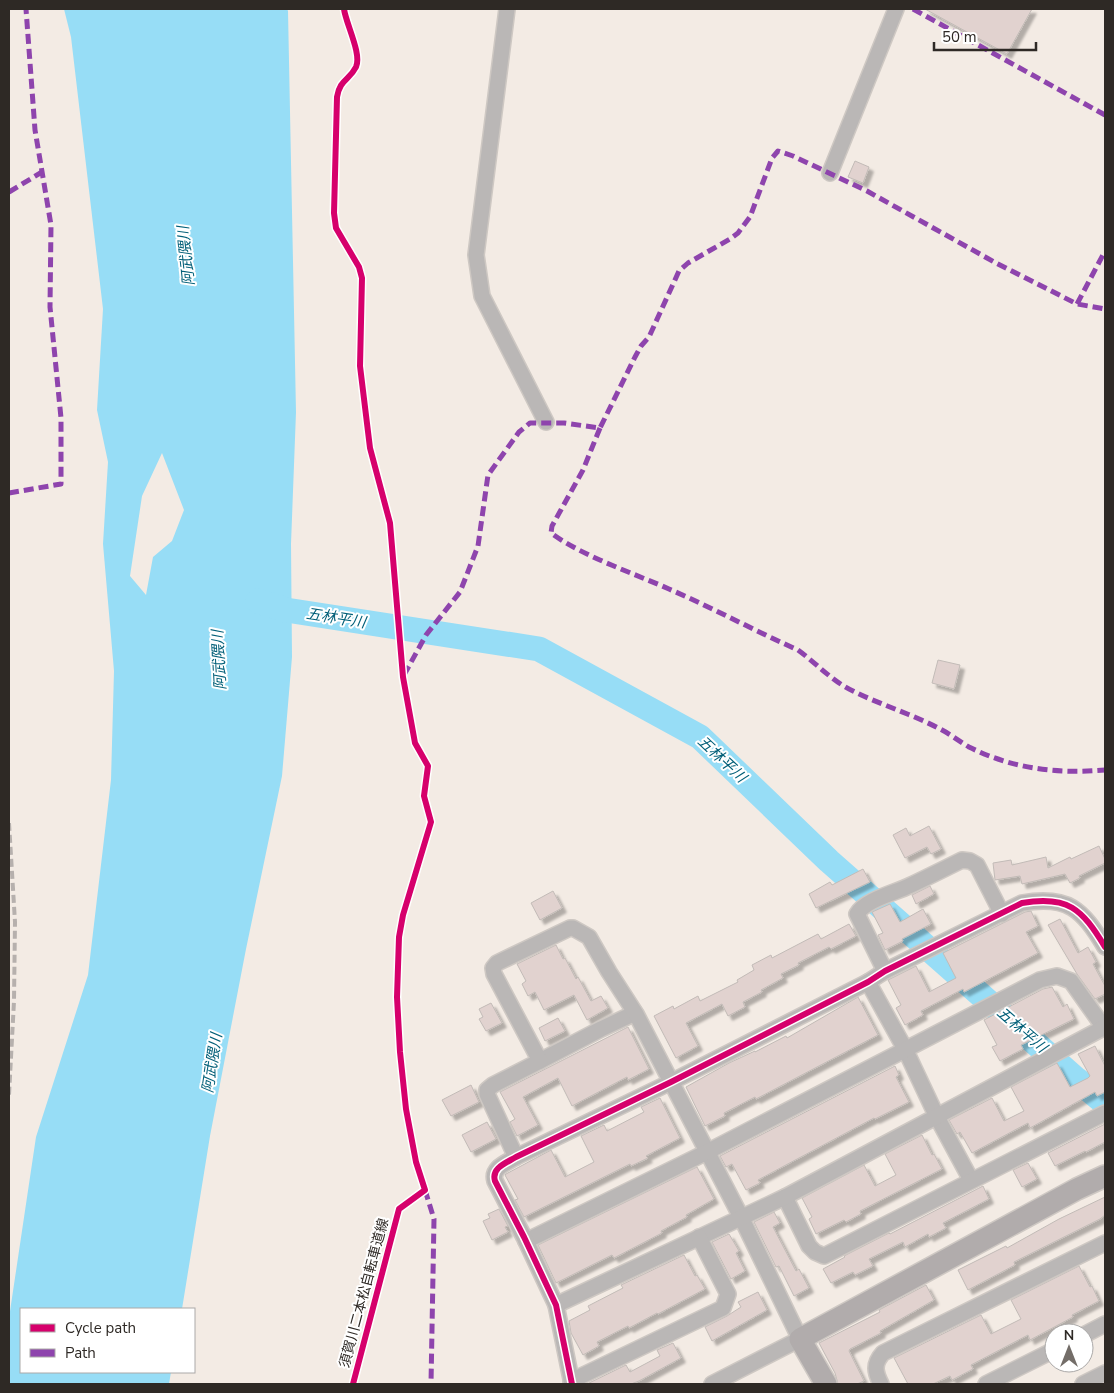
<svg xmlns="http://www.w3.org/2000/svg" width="1114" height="1393" font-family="'Nunito Sans','Noto Sans JP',sans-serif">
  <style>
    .water { fill: #97ddf6; fill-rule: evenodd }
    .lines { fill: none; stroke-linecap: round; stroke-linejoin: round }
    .river { stroke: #97ddf6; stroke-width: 25 }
    .building { fill: #e1d2cf; stroke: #c2bbb7; filter: url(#shadow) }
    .street-casing { stroke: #cec8c3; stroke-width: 18 }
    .secondary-casing { stroke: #cec8c3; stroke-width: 24 }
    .street { stroke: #bab7b6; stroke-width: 15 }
    .secondary { stroke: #b1acac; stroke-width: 21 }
    .rail { stroke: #b6b0ad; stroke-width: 4; stroke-dasharray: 8 4; stroke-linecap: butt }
    .quiet { stroke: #8e44ad; stroke-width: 5; stroke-dasharray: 10 5; stroke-linecap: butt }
    .cycleway-casing { stroke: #fff; stroke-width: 9 }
    .cycleway { stroke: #d6006c; stroke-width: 6 }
    .labels { text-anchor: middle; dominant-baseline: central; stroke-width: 4; stroke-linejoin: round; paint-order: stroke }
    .street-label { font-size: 14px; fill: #2e2925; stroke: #fff }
    .water-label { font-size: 15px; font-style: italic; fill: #025f78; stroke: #fff }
  </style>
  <defs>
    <filter id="shadow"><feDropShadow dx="4.5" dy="4.5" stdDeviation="1" flood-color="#0004"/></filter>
  </defs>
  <rect width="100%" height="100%" fill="#f3ebe4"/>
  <path class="water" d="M64,9H287L288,11L296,412L291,544L292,657L282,776L246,949L210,1136L182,1309H21V1372H171L169,1384H9V1318L36,1137L88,975L111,780L114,671L103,544L108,462L97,410L103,309L71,37ZM162,453L184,510L172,541L153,557L146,595L130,576L142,496Z"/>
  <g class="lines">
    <polyline class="river" points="258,601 286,610 539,649 700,737 829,861 1076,1079 1105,1103"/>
  </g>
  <g class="building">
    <polygon points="925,9 1032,9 1007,54"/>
    <polygon points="855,161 869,167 863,183 848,177"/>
    <polygon points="938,660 960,665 954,689 932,683"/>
    <polygon points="929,826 941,849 931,854 927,847 905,858 893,835 906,828 910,836"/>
    <polygon points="1099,846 1105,859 1105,863 1079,876 1080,878 1070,883 1065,874 1022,884 1020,876 995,880 993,863 1011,860 1012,865 1046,857 1048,868 1070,857 1071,859"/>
    <polygon points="863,869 870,882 816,908 809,894 830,882 832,885"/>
    <polygon points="930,886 934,894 916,904 912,895"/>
    <polygon points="553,891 562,908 540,920 531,903"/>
    <polygon points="890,904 900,922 923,909 931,924 902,939 903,941 885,950 878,935 883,933 872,912"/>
    <polygon points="1031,911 1038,926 1026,932 1038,953 964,992 963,989 921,1011 923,1015 905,1025 896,1008 901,1005 888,980 916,966 929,992 956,978 943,953 1025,912"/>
    <polygon points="1060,919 1078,953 1088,947 1096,962 1093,964 1105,986 1105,994 1095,999 1077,974 1048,925"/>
    <polygon points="849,924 856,936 831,949 829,947 798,963 799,965 781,974 783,978 761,990 762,992 743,1002 745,1007 728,1016 722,1004 686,1023 698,1046 676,1058 654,1016 673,1006 674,1009 698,996 700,1001 738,982 737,980 754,970 752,965 771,955 772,958 818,934 821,939"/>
    <polygon points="556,945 563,959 565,958 576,979 578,977 591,1001 601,996 608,1008 587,1020 574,995 544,1010 535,992 528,996 522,984 526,981 517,964"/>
    <polygon points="1052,987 1063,1007 1067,1004 1074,1019 1021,1045 1023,1049 1000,1061 992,1047 997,1045 984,1020 1043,989"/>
    <polygon points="858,997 878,1035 756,1099 755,1097 724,1113 725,1116 705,1126 686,1087 729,1063 755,1051 755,1052 786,1036 787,1038"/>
    <polygon points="491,1003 502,1023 486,1031 479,1019 483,1017 479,1009"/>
    <polygon points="558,1018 565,1031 545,1041 539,1028"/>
    <polygon points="628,1027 649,1069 628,1080 627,1077 572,1106 558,1078 523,1097 538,1125 517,1136 510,1122 515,1119 500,1092"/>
    <polygon points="1095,1046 1105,1066 1105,1092 1097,1096 1095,1092 1030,1128 1028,1123 972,1153 960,1132 957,1134 949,1120 992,1098 1004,1121 1024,1111 1011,1087 1057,1063 1070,1087 1088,1078 1090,1076 1078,1054"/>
    <polygon points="895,1066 899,1075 896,1077 909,1102 875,1119 874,1118 784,1166 758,1180 760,1183 746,1190 732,1164 726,1167 720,1156"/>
    <polygon points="471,1085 479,1102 451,1116 442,1100"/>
    <polygon points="660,1098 680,1138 646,1156 648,1158 631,1166 630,1164 524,1217 515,1200 518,1199 505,1175 506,1174 551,1150 565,1177 594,1162 581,1136 604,1125 607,1131 644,1112 641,1107"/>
    <polygon points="487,1122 496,1139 471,1152 462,1135"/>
    <polygon points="1105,1124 1105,1142 1086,1152 1085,1151 1055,1166 1048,1153"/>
    <polygon points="922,1135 932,1155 934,1154 942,1169 860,1211 861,1214 846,1222 844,1220 816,1234 809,1219 812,1217 802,1198 864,1165 875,1186 896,1175 885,1154"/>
    <polygon points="1028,1163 1037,1179 1022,1187 1013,1170"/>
    <polygon points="697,1167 714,1199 686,1215 687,1217 661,1231 662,1233 614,1258 612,1255 556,1283 538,1245"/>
    <polygon points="983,1186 989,1199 943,1223 946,1228 929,1237 928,1234 905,1247 903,1242 869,1259 873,1266 855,1275 853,1272 831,1283 823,1269 845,1257 844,1256 889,1233 890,1234"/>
    <polygon points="1105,1197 1105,1215 1100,1219 1014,1262 1015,1265 968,1290 958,1270 1006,1246 1007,1248 1059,1219"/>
    <polygon points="499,1209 508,1226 505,1227 508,1232 492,1240 483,1221 490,1218 488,1214"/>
    <polygon points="774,1212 780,1223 773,1227 796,1271 799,1269 809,1288 794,1296 779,1266 776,1267 754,1222"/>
    <polygon points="729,1234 739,1251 736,1253 745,1271 731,1279 712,1242"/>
    <polygon points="684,1255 695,1276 697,1275 705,1289 658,1314 657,1313 629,1328 628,1326 597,1342 599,1346 583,1355 571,1333 569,1321 590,1310 588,1306 623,1288 621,1285"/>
    <polygon points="1079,1266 1090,1287 1092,1286 1099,1301 1072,1315 1073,1317 1030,1340 1028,1335 971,1365 973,1369 952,1380 950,1376 933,1384 908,1384 894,1358 981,1315 991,1334 1021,1319 1011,1300"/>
    <polygon points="926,1285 934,1300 880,1331 881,1333 850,1349 849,1351 864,1381 857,1384 838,1384 835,1373 819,1343 880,1312 879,1310"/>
    <polygon points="758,1292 767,1310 712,1341 705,1327 727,1316 741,1307 738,1302"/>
    <polygon points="673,1343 681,1358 639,1381 631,1384 587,1384 626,1365 630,1372 660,1356 657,1350"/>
  </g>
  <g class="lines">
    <g class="street-casing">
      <g id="street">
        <polyline points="507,9 476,255 482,296 546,422"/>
        <polyline points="830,173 896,9"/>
        <path d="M885,971L857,914C865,900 894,893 909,886C926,878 944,869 962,860L970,861L977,865L1002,914"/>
        <polyline points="868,982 905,1049 937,1117 971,1180"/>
        <polyline points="540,1061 601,1029 635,1013"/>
        <polyline points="516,1157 487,1094 487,1090 493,1085 540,1061 494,974 493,968 497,963 570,928 573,928 589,937 609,972 636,1014 741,1217 800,1339 712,1384"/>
        <polyline points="785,1197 809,1246 815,1252 824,1256 1105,1113"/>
        <polyline points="526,1241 707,1152 1040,980 1057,976 1071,981 1105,1029"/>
        <polyline points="556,1305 785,1197 1105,1027"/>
        <polyline points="1084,1335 1105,1324"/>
        <polyline points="571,1381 723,1308 728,1294 699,1237"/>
        <path d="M572,1384L556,1305L524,1237L495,1181C491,1168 506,1163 516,1157L671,1082L868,982L885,971L1022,903C1068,895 1082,909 1105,947"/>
        <path d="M881,1384C875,1372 873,1364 883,1353L1105,1243"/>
        <polyline points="986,1384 1054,1350"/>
        <polyline points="1083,1384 1105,1373"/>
      </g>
    </g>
    <g class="secondary-casing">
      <polyline id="secondary" points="826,1384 800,1339 1077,1189 1105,1176"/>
    </g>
    <use href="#street" class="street"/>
    <use href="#secondary" class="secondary"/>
    <polyline class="rail" points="9,823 15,922 14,1001 9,1095"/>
    <g class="quiet">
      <polyline points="913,9 1105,115"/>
      <polyline points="9,192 42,172"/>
      <polyline points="1077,304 1105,251"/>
      <path d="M600,428L583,470L552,526L551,533C582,556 633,573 669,589C713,608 755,631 798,650C817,664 832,681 853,691C881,705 912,714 940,729C950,734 959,741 969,747C1013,769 1057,774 1105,770"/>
      <polyline points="9,493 61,484 61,418 50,307 51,225 35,130 26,9"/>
      <polyline points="404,675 426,635 460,592 478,546 488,475 519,432 530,423 564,423 600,428 635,357 641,346 649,337 679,271 688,263 730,239 738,233 750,217 772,158 778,151 793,156 867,191 996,263 1077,304 1105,309"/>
      <polyline points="425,1190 434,1219 431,1384"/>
    </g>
    <g class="cycleway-casing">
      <g id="cycleway">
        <path d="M344,9C346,24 362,54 356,67C349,81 340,79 337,97L334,213L336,228L359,267L362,278L360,366L370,448L390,523L403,677L415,743L428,766L424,796L431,822L403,915L399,937L397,997L400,1052L406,1109L416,1162L425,1190L399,1209L353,1384"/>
        <path d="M572,1384L556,1305L524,1237L495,1181C491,1168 506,1163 516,1157L671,1082L868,982L885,971L1022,903C1068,895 1082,909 1105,947"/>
      </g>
    </g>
    <use href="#cycleway" class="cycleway"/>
  </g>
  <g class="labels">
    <g class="street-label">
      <text transform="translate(364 1293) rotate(-75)">須賀川二本松自転車道線</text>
    </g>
    <g class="water-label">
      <text transform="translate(186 256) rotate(-96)">阿武隈川</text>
      <text transform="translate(336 618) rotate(9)">五林平川</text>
      <text transform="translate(219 660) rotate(-93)">阿武隈川</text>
      <text transform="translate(722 759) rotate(43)">五林平川</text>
      <text transform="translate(1022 1030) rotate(41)">五林平川</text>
      <text transform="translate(212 1063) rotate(-81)">阿武隈川</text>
    </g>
  </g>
  <rect width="1114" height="1393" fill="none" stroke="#2e2925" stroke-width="20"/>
  <rect x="20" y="1308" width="175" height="65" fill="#ffffff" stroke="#aba9a8"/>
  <rect x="30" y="1324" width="25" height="8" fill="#d6006c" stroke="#aba9a8"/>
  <text x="65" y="1333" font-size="15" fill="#2e2925">Cycle path</text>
  <rect x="30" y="1349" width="25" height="8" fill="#8e44ad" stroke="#aba9a8"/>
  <text x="65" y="1358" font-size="15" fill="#2e2925">Path</text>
  <g transform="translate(1069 1348)"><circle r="24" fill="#ffffff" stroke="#aba9a8"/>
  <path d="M0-4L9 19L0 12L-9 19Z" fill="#736d68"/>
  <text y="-8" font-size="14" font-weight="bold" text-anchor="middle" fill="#2e2925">N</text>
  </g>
  <path d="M934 42v8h102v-8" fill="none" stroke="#2e2925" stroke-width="2.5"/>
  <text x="942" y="42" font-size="15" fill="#2e2925" stroke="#ffffff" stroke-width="4" paint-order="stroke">50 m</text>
</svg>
